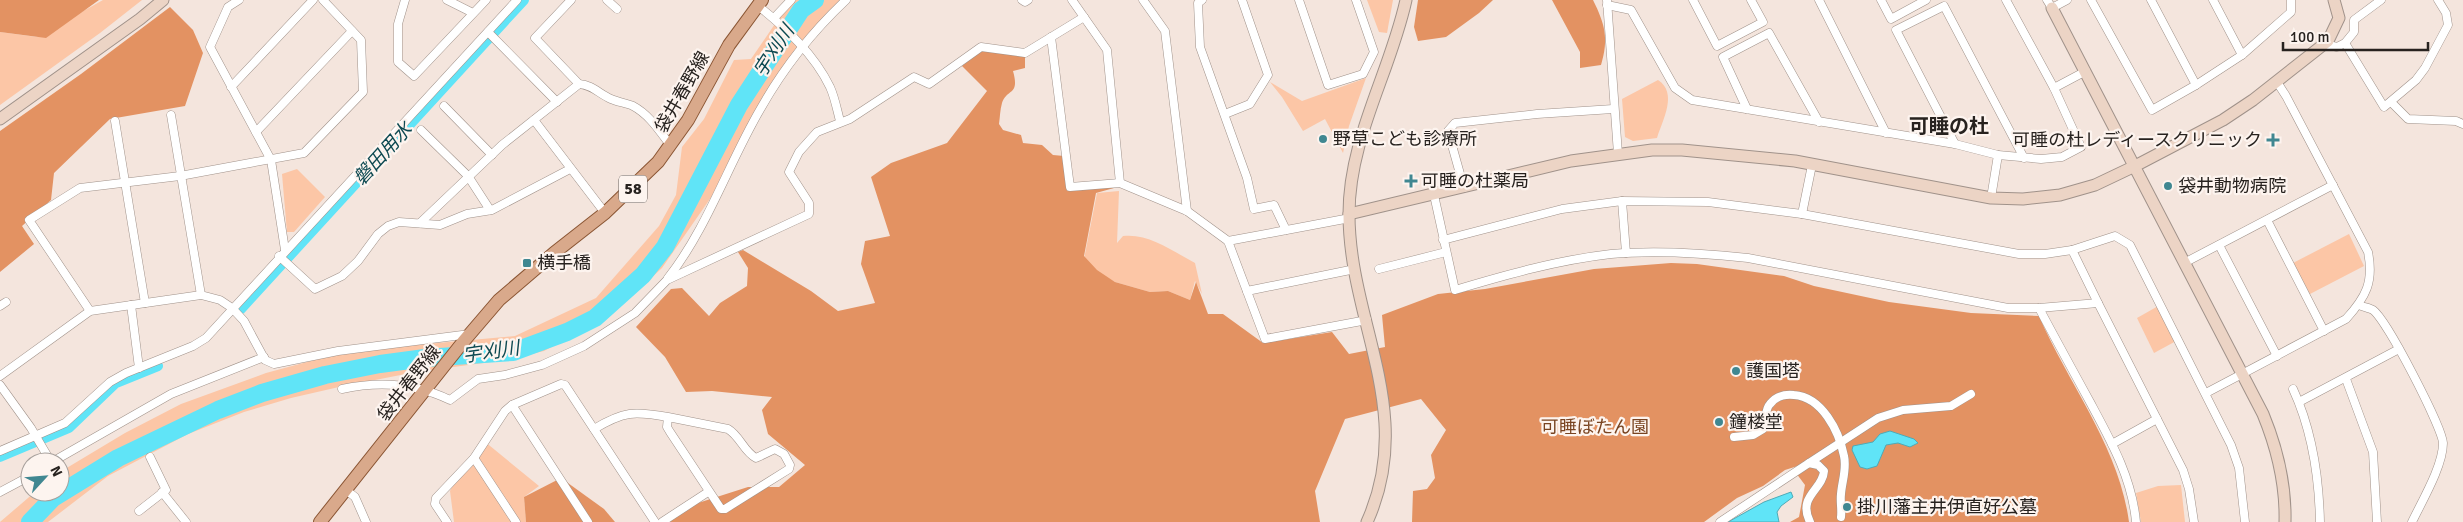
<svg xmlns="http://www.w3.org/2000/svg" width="2463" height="522" font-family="Signika,'Noto Sans JP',sans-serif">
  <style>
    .green { fill: #fcc6a6 }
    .forest { fill: #e39262 }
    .water { fill: #60e4f7; stroke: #4faab6 }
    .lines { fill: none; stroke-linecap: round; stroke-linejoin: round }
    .canal { stroke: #60e4f7; stroke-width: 10 }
    .river { stroke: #60e4f7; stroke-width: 18 }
    .street-casing { stroke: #a0928a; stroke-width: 9 }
    .secondary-casing { stroke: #a0928a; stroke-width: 13 }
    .primary-casing { stroke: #8a5533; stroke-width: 14 }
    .street { stroke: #fff; stroke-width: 8 }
    .secondary { stroke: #ecd4c5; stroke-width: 11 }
    .primary { stroke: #d9a98b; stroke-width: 12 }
    .poi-dot { fill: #408791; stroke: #fdf4ef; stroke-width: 2 }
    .labels { text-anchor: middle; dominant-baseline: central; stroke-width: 4.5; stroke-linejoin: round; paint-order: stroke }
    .shield { fill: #fdf4ef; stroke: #67615d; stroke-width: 1 }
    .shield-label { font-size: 16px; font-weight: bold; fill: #27221f }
    .street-label { font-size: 18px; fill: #27221f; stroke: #fdf4ef }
    .poi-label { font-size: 18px; fill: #27221f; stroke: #fdf4ef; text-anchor: start }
    .park-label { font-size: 18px; fill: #794320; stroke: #fdf4ef }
    .water-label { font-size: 19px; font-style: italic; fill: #0d4951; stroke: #fdf4ef }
    .quarter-label { font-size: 20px; font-weight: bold; fill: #27221f; stroke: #fdf4ef }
  </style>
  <rect width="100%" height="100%" fill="#f4e5dd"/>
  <g class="green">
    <polygon points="103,0 142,0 100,33 0,105 0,32 37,37"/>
    <polygon points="796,0 840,0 820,21 778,75 712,196 662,268 610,316 544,351 506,360 416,372 339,387 291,398 244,412 188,434 108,476 48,522 0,522 35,492 60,492 60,472 125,433 181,404 266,373 348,351 515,336 596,298 659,226 676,195 682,147 704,119 734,60 751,59 779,18"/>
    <polygon points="1367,0 1393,0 1387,33 1379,32"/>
    <polygon points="1366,78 1349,126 1343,153 1325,119 1303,131 1282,97 1270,82 1302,101"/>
    <path d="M1658,80C1678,93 1663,119 1657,138L1633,141L1625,137L1622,99Z"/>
    <polygon points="297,169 325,197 294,232 287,232 282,174"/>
    <path d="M1119,191L1117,243L1123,236C1149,233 1172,251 1195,263L1202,294L1195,281L1190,300L1168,291L1150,292L1115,282L1099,273L1084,259L1097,193Z"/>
    <polygon points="2349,234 2364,266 2310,294 2293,263"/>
    <polygon points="2160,305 2178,340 2154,353 2137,318"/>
    <polygon points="484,441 539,486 524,497 526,522 454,522 450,491 459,471"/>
    <polygon points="2181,485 2185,522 2141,522 2136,493 2158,486"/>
  </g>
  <g class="forest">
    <polygon points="0,0 99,0 46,38 0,32"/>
    <polygon points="1418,0 1493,0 1479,13 1446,37 1418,41 1414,27"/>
    <path d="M1552,0H1593C1605,24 1609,39 1601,65L1580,68V52Z"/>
    <polygon points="170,7 193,30 203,53 185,106 110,119 54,173 51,200 22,226 34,244 0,272 0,131 81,74"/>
    <path d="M984,48L1025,53V68L1013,71C1020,96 1007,88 1002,103C1000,110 1000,117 999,124L1003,130L1021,135L1023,143L1042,145L1053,155L1064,156L1067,191L1110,186L1114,188L1096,193L1084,256L1097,270L1115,282L1150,292L1168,291L1190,300L1196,282L1208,314H1223L1263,343L1332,332L1349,354L1385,347L1382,315L1438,294L1485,289L1594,269L1671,263L1697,264L1784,276L1814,286L1889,302L1971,313L2039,316C2069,385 2119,447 2129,522H1790L1799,517L1805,485L1796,473L1807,463L1785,470L1763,486L1737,498L1704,522H1412L1413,491L1427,489L1435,478L1431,455L1446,430L1421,399L1345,419L1315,491L1320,522H667L673,511L748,487H779L805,465L768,434L762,410L772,397L712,391L686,392L665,357L636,327L671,289L682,288L709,316L720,303L747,286L748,268L738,252L743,250L811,291L838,311L875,303L861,264L865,241L890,236L871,177L891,163L947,143L987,91L962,66Z"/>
    <polygon points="561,478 604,509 615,522 526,522 524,497"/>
  </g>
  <g class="water">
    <polygon points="1890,431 1914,439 1918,443 1910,447 1898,443 1886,445 1877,466 1867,469 1860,467 1852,450 1853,446 1873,442 1880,434"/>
    <polygon points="1791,492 1793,497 1781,506 1777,512 1779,522 1728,522 1764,502"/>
  </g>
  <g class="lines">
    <g class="canal">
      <polyline points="241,309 524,0"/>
      <polyline points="0,457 69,428 116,383 158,366"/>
    </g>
    <polyline class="river" points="30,522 53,498 118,458 218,410 262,393 325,375 380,364 425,358 513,352 567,332 595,318 643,275 665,247 739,105 801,10 815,0"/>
    <g class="street-casing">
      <g id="street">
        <polyline points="239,0 228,7 210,47 271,160 285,250"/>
        <polyline points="405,0 398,24 398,62 414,76 486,0"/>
        <polyline points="447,0 473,13"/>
        <polyline points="571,0 535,38 579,84"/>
        <polyline points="607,0 617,9"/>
        <polyline points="1022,0 1025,2 1028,0"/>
        <polyline points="1072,0 1107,50 1120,183"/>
        <polyline points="1143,0 1165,31 1187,211"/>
        <polyline points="1202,0 1198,3 1200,47 1247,178 1254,209 1274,205 1286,230"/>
        <polyline points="1299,0 1328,85 1363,74 1374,52 1356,0"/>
        <polyline points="1607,0 1618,154"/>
        <polyline points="1693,0 1717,46 1763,22 1751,0"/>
        <polyline points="1819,0 1886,133"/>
        <polyline points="1881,0 1891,19 1926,0"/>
        <polyline points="2047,0 2052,8 2067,0"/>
        <polyline points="2091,0 2152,110 2196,85 2242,55 2291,12 2291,0"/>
        <polyline points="2151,0 2196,85"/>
        <polyline points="2213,0 2242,55"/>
        <path d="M757,5C786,28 814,54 830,87C835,98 837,110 840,121"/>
        <polyline points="1607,5 1631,10 1675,88 1692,100 1955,144 1998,155 2041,159 2062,157 2081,147 2054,88 2006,0"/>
        <polyline points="774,18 791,0"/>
        <polyline points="488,32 557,102"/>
        <polyline points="1051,37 1070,187 1120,183 1187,211 1228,241 1265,339 1367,320"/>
        <polyline points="2345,43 2354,32 2354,20 2381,0"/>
        <polyline points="2324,44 2337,47 2345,43 2384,107 2416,80 2425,68 2448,25 2446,13 2438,0"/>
        <polyline points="231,87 313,0"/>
        <polyline points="2054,88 2086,71"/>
        <polyline points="2391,102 2408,119 2456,121 2463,124"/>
        <polyline points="444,106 492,155"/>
        <polyline points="1747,109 1723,57 1769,33 1819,122"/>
        <polyline points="1225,114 1250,104 1268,75 1242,0"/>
        <polyline points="171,115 201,295"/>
        <polyline points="534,120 605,213"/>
        <polyline points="115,121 145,303"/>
        <polyline points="421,130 468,176 490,210"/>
        <polyline points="256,132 352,31"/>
        <polyline points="1955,144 1896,30 1944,6 2024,158"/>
        <polyline points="1464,188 1448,131 1455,123 1537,114 1613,109"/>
        <path d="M1434,195L1455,290C1505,275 1558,260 1611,254C1656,250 1702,253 1748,258L2008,308H2039L2098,303L2183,470L2189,489L2194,522"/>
        <polyline points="1991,198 1998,155"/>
        <polyline points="1622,201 1626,253"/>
        <polyline points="1802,214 1812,165"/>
        <polyline points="2267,220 2324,331"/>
        <path d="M420,223L502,145L579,84C593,85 599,94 611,99C618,102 626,103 633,106C650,115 660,132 671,146"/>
        <polyline points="1443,240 1562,209 1622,201 1708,202 1802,214 2019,254 2045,254 2072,250 2098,303"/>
        <polyline points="1228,241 1350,218"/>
        <polyline points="2219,245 2277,356"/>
        <polyline points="2072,250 2115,236 2130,245 2231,445 2239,468 2245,522"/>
        <polyline points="279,256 315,289 342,276 358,261 378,234 388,226 399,222 440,225 467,214 492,210 570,169"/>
        <polyline points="2184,263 2333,185"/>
        <polyline points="1379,269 1446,252"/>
        <path d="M668,278C708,227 728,164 761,108C783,69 813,31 846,0"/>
        <polyline points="1247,291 1355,269"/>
        <polyline points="131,305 139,368"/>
        <path d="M2359,305C2363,307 2370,308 2373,310C2387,320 2442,427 2443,443C2443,466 2422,501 2412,522"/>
        <polyline points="0,306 6,302"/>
        <path d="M2039,308C2056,340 2073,371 2090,402C2111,441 2132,478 2136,522"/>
        <polyline points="90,311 29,220 80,188 180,176 304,153 363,92 361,40 323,0"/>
        <polyline points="0,376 90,311 201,295 220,300 232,308 244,321 265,360 274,364 338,351 470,334"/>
        <polyline points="2346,379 2373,452 2377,522"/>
        <polyline points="0,385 31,428 51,462"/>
        <path d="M342,389C379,381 415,383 450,400L478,379L505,375L542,365L584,346L635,313L667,280L809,214V203L789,172L799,152L817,132L850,119L914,77L929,84L981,47L1025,53L1084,17"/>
        <path d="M2293,389C2312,430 2319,477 2320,522"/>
        <path d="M2206,393L2346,319C2366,297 2374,282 2368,252L2286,96L2277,82"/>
        <polyline points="2299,402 2399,349"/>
        <polyline points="512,405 588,522"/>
        <path d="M594,429C624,411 634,411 668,417L667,427L670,432L721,509H725L789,469L790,465L784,454L775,449L756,458C744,452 740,436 728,429L668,417"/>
        <path d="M1734,437L1753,435L1763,429C1767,421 1764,410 1770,404C1776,396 1784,394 1794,395C1822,397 1839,431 1844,456C1847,469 1842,481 1841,494C1840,502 1842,509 1841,517"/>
        <polyline points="2112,444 2157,419"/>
        <polyline points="0,451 65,423 110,382 126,373 193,346 206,338 517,0"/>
        <polyline points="474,458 516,522"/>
        <polyline points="52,462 171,394 264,357"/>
        <polyline points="1809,463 1878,418 1903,410 1951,406 1971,394"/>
        <polyline points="346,490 355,497 366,522"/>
        <polyline points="0,492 30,476"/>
        <polyline points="162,492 186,522"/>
        <polyline points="139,511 166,490 150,457"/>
        <polyline points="447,522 435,504 436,498 474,458 505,411 512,405 561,384 565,385 655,522"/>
        <polyline points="662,522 708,492"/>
        <path d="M1720,522L1809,463L1818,465L1824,471C1823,490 1797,496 1810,522"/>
      </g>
    </g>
    <g class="secondary-casing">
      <g id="secondary">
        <path d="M2052,8L2263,414C2277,448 2286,484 2285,522"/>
        <polyline points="0,119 140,19 163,0"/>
        <polyline points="1349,214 1571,161 1652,150 1682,150 1795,161 1991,198 2023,199 2060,195 2095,185 2135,166 2223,120 2253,100 2328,41 2339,18 2334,0"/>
        <path d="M1367,522C1417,412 1349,322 1349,214C1349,138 1390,73 1406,0"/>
      </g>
    </g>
    <g class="primary-casing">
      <polyline id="primary" points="320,522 463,342 499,300 554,253 605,213 658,162 688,120 729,45 762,0"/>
    </g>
    <use href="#street" class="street"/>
    <use href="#secondary" class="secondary"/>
    <use href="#primary" class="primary"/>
  </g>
  <g class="poi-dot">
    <circle cx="1323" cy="139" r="5"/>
    <path d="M2270.5 132.5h5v5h5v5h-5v5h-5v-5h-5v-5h5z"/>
    <path d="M1408.5 173.5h5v5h5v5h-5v5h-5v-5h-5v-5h5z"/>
    <circle cx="2168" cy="186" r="5"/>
    <rect x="522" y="258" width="10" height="10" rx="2.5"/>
    <circle cx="1736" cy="371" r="5"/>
    <circle cx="1719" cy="422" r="5"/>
    <circle cx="1847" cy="507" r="5"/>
  </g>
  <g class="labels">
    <rect class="shield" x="619" y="175.5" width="28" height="27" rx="4"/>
    <g class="shield-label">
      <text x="633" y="189">58</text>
    </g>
    <g class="street-label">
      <text transform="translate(682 92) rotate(-60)">袋井春野線</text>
      <text transform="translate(409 383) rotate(-52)">袋井春野線</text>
    </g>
    <g class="poi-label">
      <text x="1333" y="139">野草こども診療所</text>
      <text x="2262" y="140" text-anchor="end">可睡の杜レディースクリニック</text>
      <text x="1421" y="181">可睡の杜薬局</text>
      <text x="2178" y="186">袋井動物病院</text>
      <text x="537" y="263">横手橋</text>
      <text x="1746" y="371">護国塔</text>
      <text x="1729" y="422">鐘楼堂</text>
      <text x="1857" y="507">掛川藩主井伊直好公墓</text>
    </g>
    <g class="park-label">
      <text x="1595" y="427">可睡ぼたん園</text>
    </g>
    <g class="water-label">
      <text transform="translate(774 51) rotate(-57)">宇刈川</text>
      <text transform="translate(383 154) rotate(-48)">磐田用水</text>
      <text transform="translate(491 352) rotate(-8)">宇刈川</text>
    </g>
    <g class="quarter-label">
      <text x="1949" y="126">可睡の杜</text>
    </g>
  </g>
  <g transform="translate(45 477) rotate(64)"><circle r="24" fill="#fdf4ef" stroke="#a7a09c"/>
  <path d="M0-4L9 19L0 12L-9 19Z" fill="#408791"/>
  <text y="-8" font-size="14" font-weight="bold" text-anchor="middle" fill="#27221f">N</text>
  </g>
  <path d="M2283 42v8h145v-8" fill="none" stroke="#27221f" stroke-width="2.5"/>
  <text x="2290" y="42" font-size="15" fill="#27221f" stroke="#fdf4ef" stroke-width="4" paint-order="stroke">100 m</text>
</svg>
